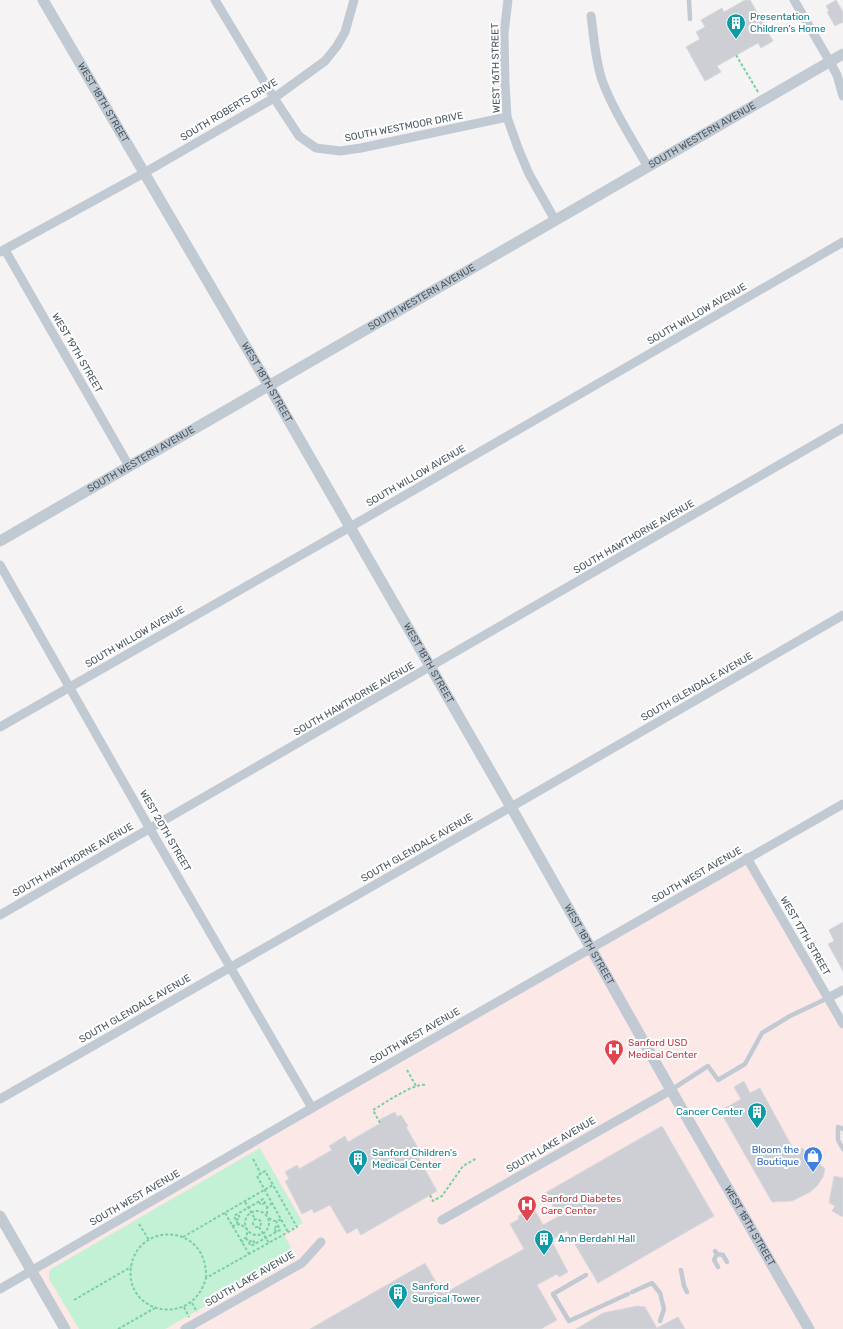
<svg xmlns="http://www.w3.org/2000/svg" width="843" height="1329" font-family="Rubik,sans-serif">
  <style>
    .medical { fill: #fce8e6 }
    .green { fill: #c3f1d5 }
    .building { fill: #cdcfd5; stroke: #d7d9de }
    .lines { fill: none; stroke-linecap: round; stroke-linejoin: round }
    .path { stroke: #7ad0a6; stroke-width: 2; stroke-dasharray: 3 2; stroke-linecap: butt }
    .service { stroke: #c1cad2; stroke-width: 4.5 }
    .minor { stroke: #c1cad2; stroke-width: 9 }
    .tertiary { stroke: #c1cad2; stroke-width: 11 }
    .labels { text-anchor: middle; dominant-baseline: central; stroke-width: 4; stroke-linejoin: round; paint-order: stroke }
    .culture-label { font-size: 10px; fill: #0d838f; stroke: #fff; text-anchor: start }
    .street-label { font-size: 10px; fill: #4a5661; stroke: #fff }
    .health-label { font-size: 10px; fill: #be3a42; stroke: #fff; text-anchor: start }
    .shop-label { font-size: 10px; fill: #366cbe; stroke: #fff; text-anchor: end }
  </style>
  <rect width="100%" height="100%" fill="#f5f3f3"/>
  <polygon class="medical" points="747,858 843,1024 843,1329 65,1329 32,1271"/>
  <polygon class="green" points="260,1148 303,1223 283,1233 294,1253 292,1257 165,1329 79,1329 49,1279 49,1273 51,1269"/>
  <g class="building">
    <polygon points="745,0 750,0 773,41 761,48 758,43 717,66 721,72 705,81 686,47 700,39 696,32 705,27 701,20 722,8 724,12"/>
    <polygon points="836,0 843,12 843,22 835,26 827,12 829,11 826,6"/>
    <polygon points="843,922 843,971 828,944 834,941 829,930"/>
    <polygon points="744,1081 750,1093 760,1088 795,1152 802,1148 825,1169 823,1177 817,1186 810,1192 792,1201 772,1202 720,1111 741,1099 734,1087"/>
    <polygon points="395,1112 397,1117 401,1115 408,1126 406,1127 418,1148 414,1150 437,1191 361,1235 357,1228 347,1234 330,1205 314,1213 312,1209 302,1214 285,1181 289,1179 285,1172 297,1165 299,1169 332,1150 329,1146 345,1136 348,1142 381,1123 379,1120"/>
    <polygon points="662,1126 714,1216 598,1283 567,1231 551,1240 568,1272 559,1277 557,1274 537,1285 557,1320 541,1329 310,1329 425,1263 443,1294 524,1249 510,1224 519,1219 518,1216 524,1213 523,1210 532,1205 543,1225 559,1216 545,1193"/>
    <polygon points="834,1176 843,1178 843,1217 832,1211 835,1206 829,1203"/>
    <polygon points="637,1306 645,1307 657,1328 678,1317 685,1329 576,1329 603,1313"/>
  </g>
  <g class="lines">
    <g class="path">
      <polyline points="736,55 758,92"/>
      <polyline points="407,1070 416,1086"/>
      <path d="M380,1123L373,1110C385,1103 413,1083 426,1085"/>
      <polyline points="253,1159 261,1174"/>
      <polyline points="430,1195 433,1201 442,1196 463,1166 477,1158"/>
      <polyline points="245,1202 255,1219"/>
      <polyline points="259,1202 261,1205 265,1203"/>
      <circle cx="257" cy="1223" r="12"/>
      <polyline points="225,1213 249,1254"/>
      <polyline points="267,1214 267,1208 272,1203"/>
      <polyline points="269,1218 273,1221 281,1220"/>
      <circle cx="257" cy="1223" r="4"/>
      <polyline points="236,1220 240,1218 238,1214"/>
      <polyline points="139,1224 149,1240"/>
      <polyline points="238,1224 234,1216 263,1199 267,1207"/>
      <polyline points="232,1226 240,1224 247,1229 247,1236 242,1242"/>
      <polyline points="259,1227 269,1243"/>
      <polyline points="276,1232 274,1228 278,1226"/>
      <polyline points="183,1237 273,1185"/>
      <polyline points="246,1238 251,1246 280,1230 276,1221"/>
      <polyline points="249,1242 253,1240 255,1244"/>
      <path d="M206,1278C208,1223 138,1221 131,1267C124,1313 192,1329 206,1278L297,1227L265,1171L257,1176L288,1232"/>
      <polyline points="74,1300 131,1267"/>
      <polyline points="192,1303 197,1312"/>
      <polyline points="184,1307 189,1317"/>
      <polyline points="118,1329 155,1308"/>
    </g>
    <g class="service">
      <polyline points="689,0 690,19"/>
      <polyline points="671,1090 708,1066 718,1080 745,1064 762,1033 790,1016 828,998"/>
      <polyline points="843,1129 838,1127 838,1140 843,1149"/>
      <polyline points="715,1251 717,1254 723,1255 727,1262"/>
      <polyline points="717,1254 714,1260 718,1267"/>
      <polyline points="681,1270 684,1286 687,1292"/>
      <polyline points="586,1275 553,1294 569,1321 628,1294"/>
      <polyline points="632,1292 652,1283 660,1293 664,1309 660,1321"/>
    </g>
    <g class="minor">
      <polyline points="215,0 274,98 299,136 316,148 340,151 361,148 507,117"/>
      <polyline points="508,0 504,34 505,83 507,117 518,148 529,174 555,220"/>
      <polyline points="794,0 830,62 837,75 843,96"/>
      <path d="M591,16C594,37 595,59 602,80C613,110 632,139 648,167"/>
      <polyline points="5,250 129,466"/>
      <polyline points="0,252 144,173 274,98 325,61 337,46 345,32 354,0"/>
      <polyline points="0,565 150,829 312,1108"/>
      <polyline points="0,727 350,527 843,242"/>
      <polyline points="747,858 843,1024"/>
      <polyline points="0,915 843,428"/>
      <polyline points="828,998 843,990"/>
      <polyline points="0,1099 511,807 843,615"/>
      <polyline points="442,1220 671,1090"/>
      <polyline points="0,1289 312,1108 843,804"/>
      <polyline points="185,1329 302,1263 321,1242"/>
    </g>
    <g class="tertiary">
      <path id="s1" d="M43,0L269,386L511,807L671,1090L809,1329"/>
      <path id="s2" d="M0,541L843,54"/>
      <polyline points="0,1216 65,1329"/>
    </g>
  </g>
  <defs>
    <g id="building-pin" transform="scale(1)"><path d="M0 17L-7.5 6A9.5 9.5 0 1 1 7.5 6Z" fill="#0f9aa8" stroke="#fff"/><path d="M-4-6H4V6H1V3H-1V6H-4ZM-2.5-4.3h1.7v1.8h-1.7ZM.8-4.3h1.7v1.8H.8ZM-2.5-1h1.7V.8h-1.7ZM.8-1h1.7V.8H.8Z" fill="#fff"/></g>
    <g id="hospital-pin" transform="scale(1)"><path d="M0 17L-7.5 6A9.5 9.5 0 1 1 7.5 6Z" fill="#e0444e" stroke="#fff"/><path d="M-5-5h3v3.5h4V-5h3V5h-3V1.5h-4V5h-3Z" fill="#fff"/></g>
    <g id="shop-pin" transform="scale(1)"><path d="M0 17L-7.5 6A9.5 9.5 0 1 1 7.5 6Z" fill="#3f7fe0" stroke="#fff"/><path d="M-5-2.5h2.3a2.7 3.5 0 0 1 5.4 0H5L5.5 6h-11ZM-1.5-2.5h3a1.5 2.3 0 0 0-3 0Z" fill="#fff"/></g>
  </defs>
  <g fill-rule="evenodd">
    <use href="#building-pin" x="736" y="23"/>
    <use href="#hospital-pin" x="614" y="1049"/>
    <use href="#building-pin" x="757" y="1112"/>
    <use href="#shop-pin" x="813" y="1156"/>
    <use href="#building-pin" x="358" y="1159"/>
    <use href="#hospital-pin" x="527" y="1205"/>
    <use href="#building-pin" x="544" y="1239"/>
    <use href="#building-pin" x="398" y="1293"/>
  </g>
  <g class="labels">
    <g class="culture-label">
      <text x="750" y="17">Presentation<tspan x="750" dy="12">Children's Home</tspan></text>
      <text x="743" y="1112" text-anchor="end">Cancer Center</text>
      <text x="372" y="1153">Sanford Children's<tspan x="372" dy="12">Medical Center</tspan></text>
      <text x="558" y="1239">Ann Berdahl Hall</text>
      <text x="412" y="1287">Sanford<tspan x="412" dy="12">Surgical Tower</tspan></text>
    </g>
    <g class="street-label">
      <text transform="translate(496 68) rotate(-91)">WEST 16TH STREET</text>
      <text stroke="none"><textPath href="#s1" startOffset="119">WEST 18TH STREET</textPath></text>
      <text transform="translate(229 110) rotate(-31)">SOUTH ROBERTS DRIVE</text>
      <text transform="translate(404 127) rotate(-11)">SOUTH WESTMOOR DRIVE</text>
      <text stroke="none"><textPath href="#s2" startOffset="811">SOUTH WESTERN AVENUE</textPath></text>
      <text stroke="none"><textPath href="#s2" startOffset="487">SOUTH WESTERN AVENUE</textPath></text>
      <text transform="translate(697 314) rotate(-30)">SOUTH WILLOW AVENUE</text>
      <text transform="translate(77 353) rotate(60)">WEST 19TH STREET</text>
      <text stroke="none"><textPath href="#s1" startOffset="443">WEST 18TH STREET</textPath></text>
      <text stroke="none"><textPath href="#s2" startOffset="163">SOUTH WESTERN AVENUE</textPath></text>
      <text transform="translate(416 476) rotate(-30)">SOUTH WILLOW AVENUE</text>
      <text transform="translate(634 537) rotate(-30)">SOUTH HAWTHORNE AVENUE</text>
      <text transform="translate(135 637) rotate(-30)">SOUTH WILLOW AVENUE</text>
      <text stroke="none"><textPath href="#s1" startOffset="767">WEST 18TH STREET</textPath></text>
      <text transform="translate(697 687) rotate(-30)">SOUTH GLENDALE AVENUE</text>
      <text transform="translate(354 699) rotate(-30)">SOUTH HAWTHORNE AVENUE</text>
      <text transform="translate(165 831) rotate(60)">WEST 20TH STREET</text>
      <text transform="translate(417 848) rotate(-30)">SOUTH GLENDALE AVENUE</text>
      <text transform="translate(73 860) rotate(-30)">SOUTH HAWTHORNE AVENUE</text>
      <text transform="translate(697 875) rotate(-30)">SOUTH WEST AVENUE</text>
      <text transform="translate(805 936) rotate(60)">WEST 17TH STREET</text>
      <text stroke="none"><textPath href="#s1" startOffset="1091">WEST 18TH STREET</textPath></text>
      <text transform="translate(135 1009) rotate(-30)">SOUTH GLENDALE AVENUE</text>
      <text transform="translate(415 1036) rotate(-30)">SOUTH WEST AVENUE</text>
      <text transform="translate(551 1145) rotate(-30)">SOUTH LAKE AVENUE</text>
      <text transform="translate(135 1198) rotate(-30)">SOUTH WEST AVENUE</text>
      <text stroke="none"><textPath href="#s1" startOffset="1415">WEST 18TH STREET</textPath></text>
      <text transform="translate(250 1279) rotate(-30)">SOUTH LAKE AVENUE</text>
    </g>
    <g class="health-label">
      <text x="628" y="1043">Sanford USD<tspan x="628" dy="12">Medical Center</tspan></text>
      <text x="541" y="1199">Sanford Diabetes<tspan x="541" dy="12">Care Center</tspan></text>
    </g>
    <g class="shop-label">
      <text x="799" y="1150">Bloom the<tspan x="799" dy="12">Boutique</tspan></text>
    </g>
  </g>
</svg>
